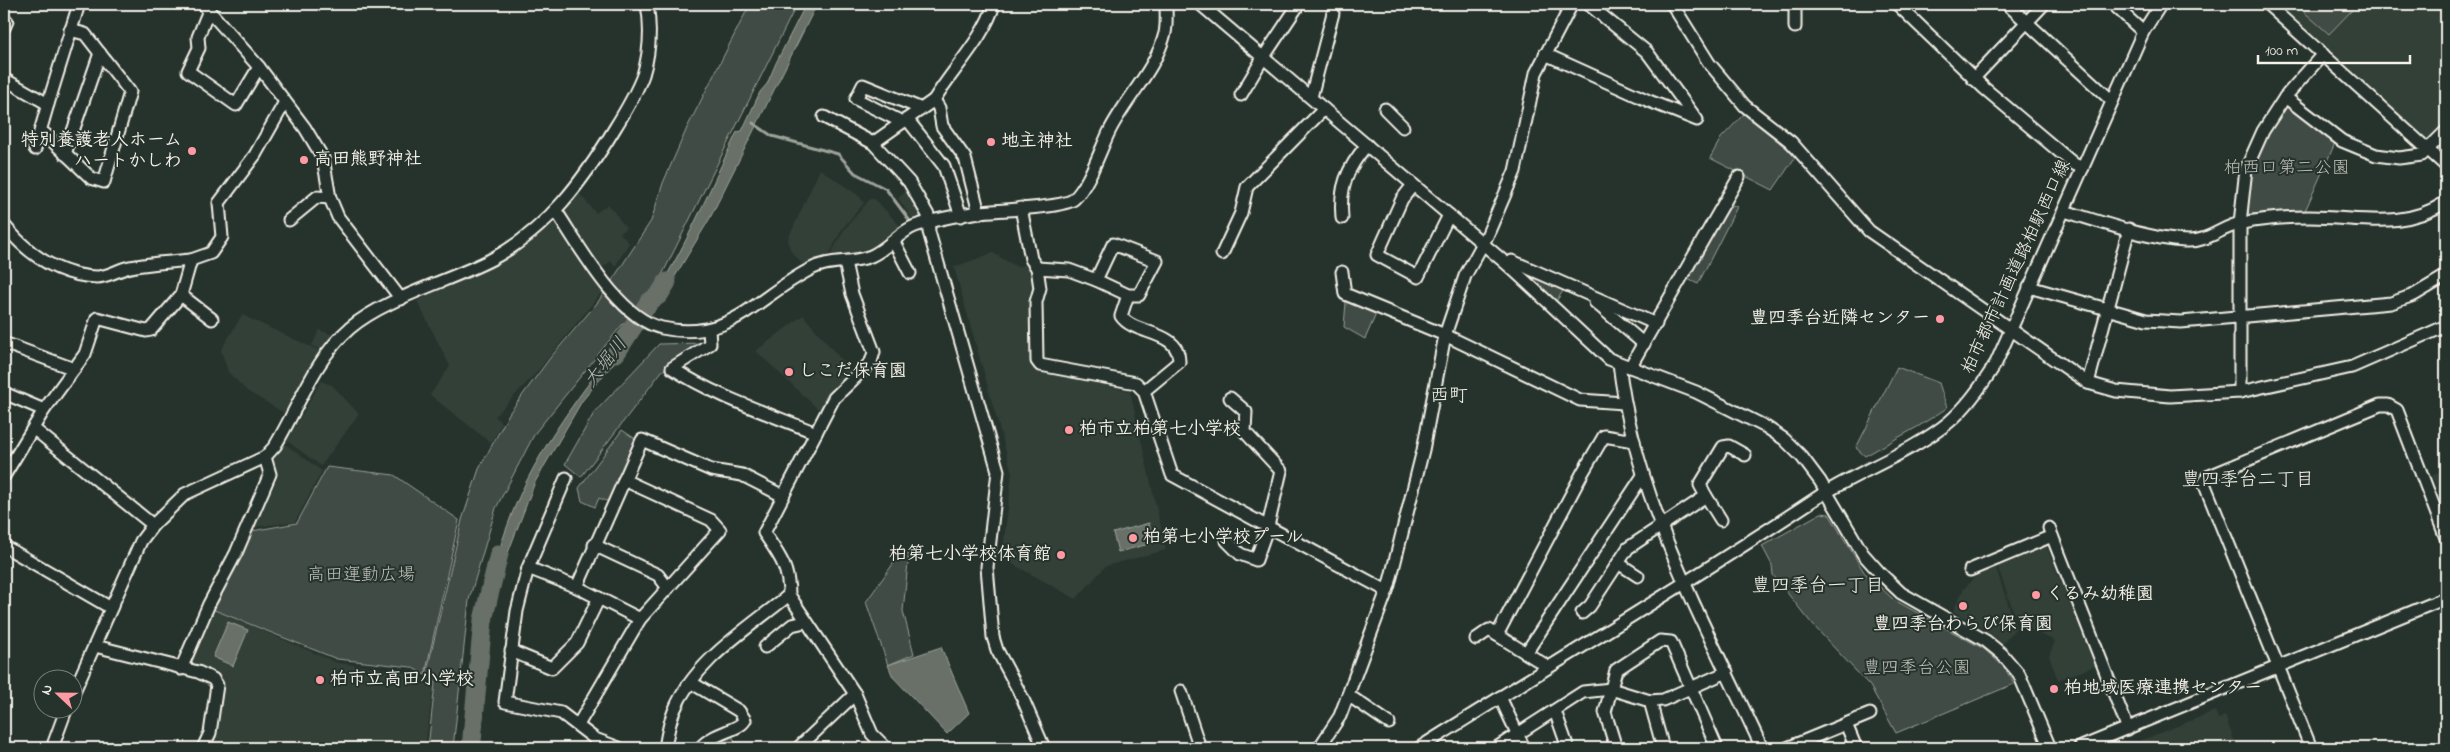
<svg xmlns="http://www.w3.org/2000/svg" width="2450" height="752" font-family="'Indie Flower','Klee One',sans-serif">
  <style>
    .built { fill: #333f39 }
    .green { fill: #414b45; stroke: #9a9e96 }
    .water { fill: #676f68; stroke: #9fa39b }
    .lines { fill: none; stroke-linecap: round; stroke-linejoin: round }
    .stream { stroke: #9fa39b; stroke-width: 3 }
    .river { stroke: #676f68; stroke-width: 19 }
    .minor-casing { stroke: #f4f1e8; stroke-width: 15 }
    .minor { stroke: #26332d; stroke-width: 11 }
    .poi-dot { fill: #ff9aa2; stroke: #26332d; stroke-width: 2 }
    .labels { text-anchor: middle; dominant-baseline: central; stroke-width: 4; stroke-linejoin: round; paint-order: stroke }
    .poi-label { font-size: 18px; font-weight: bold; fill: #f4f1e8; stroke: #26332d; text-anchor: start }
    .park-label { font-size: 18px; fill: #bebfb7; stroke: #26332d }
    .street-label { font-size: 18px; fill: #f4f1e8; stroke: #26332d }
    .water-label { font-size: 19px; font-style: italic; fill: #bcbdb5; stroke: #26332d }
    .neighbourhood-label { font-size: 19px; fill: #f4f1e8; stroke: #26332d }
  </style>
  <rect width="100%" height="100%" fill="#26332d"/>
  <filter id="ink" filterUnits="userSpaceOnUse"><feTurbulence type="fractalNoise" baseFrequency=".02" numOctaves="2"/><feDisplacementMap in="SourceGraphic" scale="10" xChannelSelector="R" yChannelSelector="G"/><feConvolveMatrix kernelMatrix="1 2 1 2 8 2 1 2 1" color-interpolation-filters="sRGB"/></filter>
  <g filter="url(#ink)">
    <g class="built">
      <polygon points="2274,4 2446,4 2446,126 2432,142 2426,143"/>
      <polygon points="820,169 859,196 864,203 842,229 829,255 803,265 790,250 788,239"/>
      <polygon points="910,188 925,217 913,220 898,198"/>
      <polygon points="578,192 596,213 608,204 626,228 620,233 629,243 615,267 611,261 602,268 561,213"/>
      <polygon points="870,199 875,199 900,226 880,244 854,253 831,254 844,230"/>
      <polygon points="555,223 602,292 536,373 495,416 502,424 491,443 430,395 450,366 417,301 519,249"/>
      <polygon points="993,253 1017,267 1029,263 1035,276 1035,293 1031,299 1033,365 1036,369 1130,391 1166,550 1106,566 1076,599 1002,558 1012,473 954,267"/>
      <polygon points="242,315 324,353 289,416 247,391 228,372 221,350"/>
      <polygon points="803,315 855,376 821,412 756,351"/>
      <polygon points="319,330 336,336 325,352 312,346"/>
      <polygon points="321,381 332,385 359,414 321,466 287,441"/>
      <polygon points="285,444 322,471 295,522 253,527 278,477 273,459"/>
      <polygon points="2446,470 2446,511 2432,476"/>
      <polygon points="2046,545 2095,666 2058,680 2049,656 2055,641 2018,624 1997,565"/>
      <polygon points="1996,568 2016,628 2003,644 1988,632 1953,611 1963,590 1975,576"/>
      <polygon points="212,609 338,663 412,672 417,675 433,688 425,748 208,748 221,687 190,666 188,661"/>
      <polygon points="2215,711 2218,719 2225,716 2237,748 2122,748"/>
    </g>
    <g class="green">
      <polygon points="750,4 797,4 663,273 639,309 621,326 535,433 496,508 469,600 453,748 428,748 435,683 426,675 462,520 479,469 510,412 550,358 598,302 651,221 663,183 687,128"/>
      <polygon points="2295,4 2358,4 2329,34"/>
      <polygon points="2285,104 2335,143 2305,211 2248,214 2250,171 2267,134"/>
      <polygon points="1744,114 1796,156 1773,190 1710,158 1721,138"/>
      <polygon points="1728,203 1737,207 1698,284 1685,278"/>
      <polygon points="1518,269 1567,285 1555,303"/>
      <polygon points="1346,302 1376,314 1365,339 1344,327"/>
      <polygon points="703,343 662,371 581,477 565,464 594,413 659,344"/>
      <polygon points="1897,367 1939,383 1947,408 1919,426 1865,456 1856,448"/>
      <polygon points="622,430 634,438 635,443 609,502 599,498 595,507 582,501 579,488"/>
      <polygon points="327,467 394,475 459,520 425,675 411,667 337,659 212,609 252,531 297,523"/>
      <polygon points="1821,513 1829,514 1864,572 1894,600 1984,649 2004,667 2014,684 1896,733 1870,686 1812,624 1773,575 1772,565 1762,546"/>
      <polygon points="909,553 903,611 914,654 888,665 866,602 900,554"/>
      <polygon points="723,735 726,738 732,735 737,748 722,748 713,740"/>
    </g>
    <g class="water">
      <path d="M806,4H817L710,218L653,313L645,309C684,254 708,192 737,132L742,131L760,92L767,84L776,63Z"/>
      <path d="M629,331L636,336L582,401L535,482L503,566L486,651L483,694L473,693C479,635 489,574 510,519C536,449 584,389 629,331Z"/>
      <polygon points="1149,523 1153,543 1118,552 1113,533"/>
      <polygon points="228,622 248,630 233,666 213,657"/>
      <polygon points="941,647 969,713 947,734 893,677 888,665"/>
      <polygon points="472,705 484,706 480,748 466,748"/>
    </g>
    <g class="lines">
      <polyline class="stream" points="753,123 772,136 838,154 855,173 886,189 910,221"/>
      <g class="river">
        <polyline points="616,353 649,302 659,295 667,282"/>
        <polyline points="471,748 483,620 499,554"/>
      </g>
      <g class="minor-casing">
        <g id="minor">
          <polyline points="203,4 259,67 305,128 323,158 330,198 338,217 401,299"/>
          <polyline points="1200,4 1508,265 1609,359 1696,392 1766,427 1784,439 1802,457 1820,481 1863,554 1880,573 1901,593 1986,641 2002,654 2019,674 2050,748"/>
          <polyline points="1672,4 1709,63 1745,106 1791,142 1869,231 2088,383 2116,391 2170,396 2240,392 2352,367 2446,326"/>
          <polyline points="1897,4 1984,88 2074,164 2083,168"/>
          <polyline points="2007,4 2112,101"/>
          <polyline points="2113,4 2143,32"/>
          <polyline points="2267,4 2446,166"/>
          <polyline points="209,10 198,37 199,48 188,71 236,105 259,67"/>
          <polyline points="4,20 7,21 4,28"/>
          <polyline points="1795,27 1795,4"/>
          <polyline points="1545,54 1649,101 1697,120 1647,52 1588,4"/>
          <polyline points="4,79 48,104 79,4"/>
          <polyline points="1973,79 2044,4"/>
          <polyline points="1241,95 1263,58 1299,4"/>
          <polyline points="1311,97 1333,13"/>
          <polyline points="2285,97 2342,141 2376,155 2399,158 2422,155 2446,131"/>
          <path d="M934,100C952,70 985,37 994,4"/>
          <polyline points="1385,109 1403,127"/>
          <polyline points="824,117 873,143 909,182 928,215 929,232 998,471 987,567 993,637 997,650 1022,697 1044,748"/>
          <polyline points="907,119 934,100 939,108 942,126 965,158 979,213"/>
          <polyline points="902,122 856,99 863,85 917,107 920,110"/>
          <polyline points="40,133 45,134 91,178 104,182 130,92 85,34 70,30"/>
          <polyline points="873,143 907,119 944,166 961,216"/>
          <polyline points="35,149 48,104"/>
          <polyline points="65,154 100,53"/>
          <polyline points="1413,185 1402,199 1377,255 1418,277 1449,215"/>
          <polyline points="1021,208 1031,259 1037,268 1040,288 1036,302 1037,361 1040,365 1136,383 1144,391 1172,475 1387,591"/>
          <path d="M556,211C580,247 619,319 662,328C731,343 757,296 811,269C829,259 852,264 871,256C889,248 899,232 915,226C936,219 959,215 980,212C998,210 1064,208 1074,199C1089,185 1100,150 1110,130C1127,97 1156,69 1165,33C1167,24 1166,13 1166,4"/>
          <path d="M2064,211C2098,221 2154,241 2189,241C2210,241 2223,226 2242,223C2263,219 2288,217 2310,217C2360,217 2401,231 2446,202"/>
          <path d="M1342,218C1339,188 1347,168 1367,145"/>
          <polyline points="289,220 317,197 330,198"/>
          <path d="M4,225C27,253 58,276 97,277C108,277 119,269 130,267C150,263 171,262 191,260L181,295L151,330L146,331L97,318L85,354L74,369"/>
          <polyline points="894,242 910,273"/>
          <polyline points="1222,254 1241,213 1247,187 1324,109"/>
          <polyline points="191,260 211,253 222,237 219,203 255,155 285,102"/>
          <path d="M845,262L852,294L874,352L871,362L834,398L764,533C779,555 789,567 789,595L855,694L872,734L886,748"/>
          <polyline points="1508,265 1512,261 1656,324"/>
          <polyline points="1037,268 1069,270 1096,280"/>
          <polyline points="1342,272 1345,294 1445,335 1580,400 1624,403"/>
          <polyline points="2029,287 2146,320 2181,322 2391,303 2414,295 2446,276"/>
          <polyline points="181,295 212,319"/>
          <path d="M1128,295L1096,280L1113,244L1157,261L1139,295H1128L1121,316C1134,336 1180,329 1179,362L1144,391"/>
          <polyline points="1595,302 1644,344"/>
          <path d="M709,330L710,344L672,368C716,397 767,413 816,433"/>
          <polyline points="4,343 74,369 44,410 4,476"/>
          <path d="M1619,363C1635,501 1705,624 1762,748"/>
          <polyline points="1630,367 1739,177"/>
          <polyline points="2088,383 2129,229"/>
          <polyline points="2240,392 2240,223 2246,169 2263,131 2285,97 2323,54"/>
          <polyline points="4,393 44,410"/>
          <polyline points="34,429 153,525"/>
          <polyline points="566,478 528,568 517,611 505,702 561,713 595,739 619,748"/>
          <polyline points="1706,496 1721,520"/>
          <polyline points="2049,528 2128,729"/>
          <polyline points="1227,541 1240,554 1256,560 1268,526 1281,471 1245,432 1246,412 1230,398"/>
          <polyline points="594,545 658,575 668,588"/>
          <polyline points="4,546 111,608"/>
          <polyline points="1618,563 1638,576"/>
          <polyline points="528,568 577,587 640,619"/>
          <polyline points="1970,570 2052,536"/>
          <polyline points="577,587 642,440 711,470 742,475 783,496"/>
          <polyline points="1582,613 1590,606 1628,548 1706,496 1700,485 1723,447 1729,446 1745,455"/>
          <polyline points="1497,635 1583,472 1604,436 1634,441"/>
          <polyline points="1476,639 1489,630 1542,663 1545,669"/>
          <polyline points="95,646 198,672 213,679 217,685 210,733 203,748"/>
          <polyline points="765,647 792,625 805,622"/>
          <polyline points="511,651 552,668 577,643 599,598"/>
          <polyline points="1526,653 1642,477"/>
          <polyline points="181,669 209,604 236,553 270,474 265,457"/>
          <path d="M692,683L739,711L745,720C739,731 713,732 700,748"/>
          <polyline points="1181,691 1200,748"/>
          <polyline points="1348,695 1389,723"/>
          <path d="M72,696L141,541L153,525L185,494L265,457L275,446C298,408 315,358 350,328C385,298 450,281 492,259C548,229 583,181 615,128C625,112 636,94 643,75C650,52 651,27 647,4"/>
          <polyline points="1500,697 1524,748"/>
          <polyline points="1650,701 1663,748"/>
          <polyline points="1555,711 1568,748"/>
          <polyline points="1846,724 1856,748"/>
          <polyline points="578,725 640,619 720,530 711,520 624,480"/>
          <polyline points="52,748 66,710"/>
          <path d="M665,748C667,736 669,723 674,711C694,661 749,628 789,595"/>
          <polyline points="798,748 855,694"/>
          <polyline points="1319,748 1340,716 1389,585 1423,450 1445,335 1465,276 1487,236 1515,171 1536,73 1572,4"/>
          <path d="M1419,748C1551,665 1685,585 1815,499C1856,472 1913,452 1949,422C1968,406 1983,384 1996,363L2143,32L2161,4"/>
          <polyline points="1496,748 1583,692 1611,689 1650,701 1663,700 1727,672"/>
          <polyline points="1616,748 1605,712 1616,670 1660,641 1671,642 1717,748"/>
          <polyline points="1787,748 1870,714"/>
          <polyline points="2079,748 2446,598"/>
          <polyline points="2311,748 2204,483 2207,477 2380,405 2388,405 2397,410 2446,538"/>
        </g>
      </g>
      <use href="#minor" class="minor"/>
    </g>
  </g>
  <g class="poi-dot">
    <circle cx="991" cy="142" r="5"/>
    <circle cx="192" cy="151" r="5"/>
    <circle cx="304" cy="160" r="5"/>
    <circle cx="1940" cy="319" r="5"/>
    <circle cx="789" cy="372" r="5"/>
    <circle cx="1069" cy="430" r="5"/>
    <circle cx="1133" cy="538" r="5"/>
    <circle cx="1061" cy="555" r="5"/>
    <circle cx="2036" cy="595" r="5"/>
    <circle cx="1963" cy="606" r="5"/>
    <circle cx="320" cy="680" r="5"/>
    <circle cx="2054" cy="689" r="5"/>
  </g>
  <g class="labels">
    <g class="poi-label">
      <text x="182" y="141" text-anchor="end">特別養護老人ホーム<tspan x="182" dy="21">ハートかしわ</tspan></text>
      <text x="1001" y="142">地主神社</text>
      <text x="314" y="160">高田熊野神社</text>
      <text x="1930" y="319" text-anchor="end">豊四季台近隣センター</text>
      <text x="799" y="372">しこだ保育園</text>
      <text x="1079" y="430">柏市立柏第七小学校</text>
      <text x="1143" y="538">柏第七小学校プール</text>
      <text x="1051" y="555" text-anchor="end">柏第七小学校体育館</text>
      <text x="2046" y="595">くるみ幼稚園</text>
      <text x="1963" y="625" text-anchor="middle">豊四季台わらび保育園</text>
      <text x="330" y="680">柏市立高田小学校</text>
      <text x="2064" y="689">柏地域医療連携センター</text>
    </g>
    <g class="park-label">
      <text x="2287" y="169">柏西口第二公園</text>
      <text x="361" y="576">高田運動広場</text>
      <text x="1917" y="669">豊四季台公園</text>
    </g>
    <g class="street-label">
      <text transform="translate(2017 267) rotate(-65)">柏市都市計画道路柏駅西口線</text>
    </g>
    <g class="water-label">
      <text transform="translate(606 363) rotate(-52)">大堀川</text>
    </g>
    <g class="neighbourhood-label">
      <text x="1449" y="396">西町</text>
      <text x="2248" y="480">豊四季台二丁目</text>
      <text x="1818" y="586">豊四季台一丁目</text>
    </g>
  </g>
  <rect width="2450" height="752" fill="none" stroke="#26332d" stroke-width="20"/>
  <rect x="10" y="10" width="2430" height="732" fill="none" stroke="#f4f1e8" stroke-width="2" filter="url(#ink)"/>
  <g transform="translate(58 694) rotate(292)"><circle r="24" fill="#26332d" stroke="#787f78"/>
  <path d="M0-4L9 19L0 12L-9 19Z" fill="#ff9aa2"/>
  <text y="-8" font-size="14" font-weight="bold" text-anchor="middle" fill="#f4f1e8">N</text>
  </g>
  <path d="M2258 55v8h152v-8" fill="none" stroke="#f4f1e8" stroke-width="2.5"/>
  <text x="2265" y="55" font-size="15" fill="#f4f1e8" stroke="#26332d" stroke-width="4" paint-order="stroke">100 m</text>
</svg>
